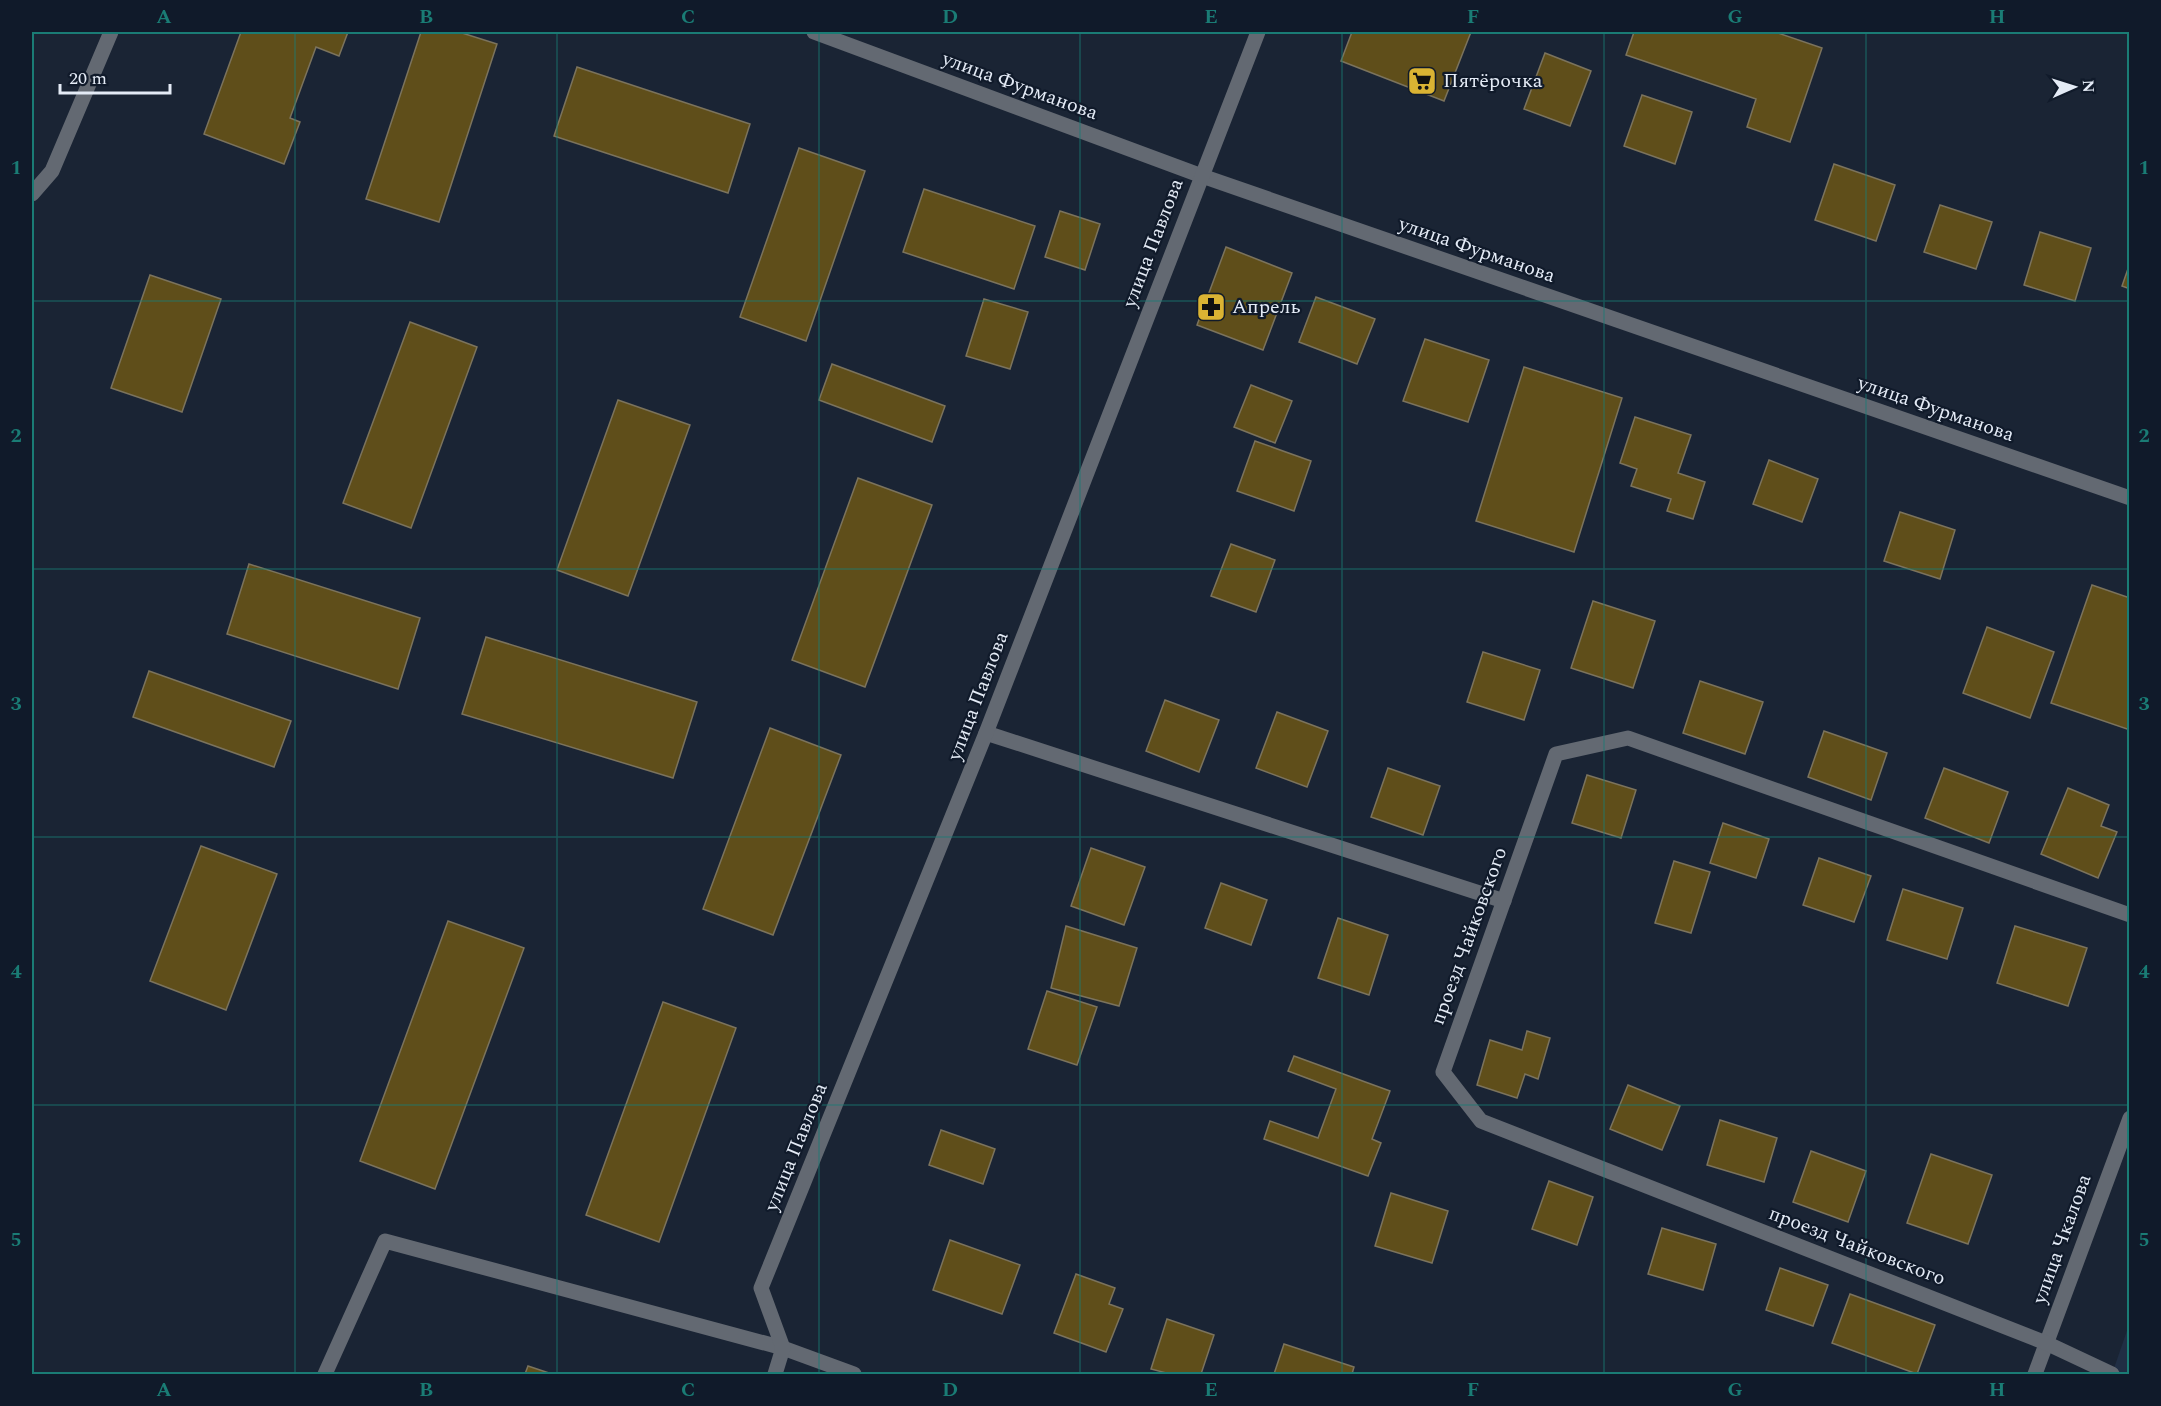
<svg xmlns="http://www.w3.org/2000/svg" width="2161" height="1406" font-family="Spectral,serif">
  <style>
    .built { fill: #202e44 }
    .building { fill: #5f4e1a; stroke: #7b735d; stroke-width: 1.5 }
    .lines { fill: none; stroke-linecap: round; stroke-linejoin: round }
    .minor { stroke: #636972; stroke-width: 15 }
    .grid { fill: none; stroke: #1a7c75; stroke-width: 1.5; stroke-opacity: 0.55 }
    .labels { text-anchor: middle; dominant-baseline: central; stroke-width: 4.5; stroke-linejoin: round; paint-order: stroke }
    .poi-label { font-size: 20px; fill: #e4ebf6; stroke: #101a2a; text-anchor: start }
    .street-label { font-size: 20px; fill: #e4ebf6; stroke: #101a2a }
    .neatline { fill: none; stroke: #1a7c75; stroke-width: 2 }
    .grid-label { font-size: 20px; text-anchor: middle; font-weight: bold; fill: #1a7c75 }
  </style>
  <rect width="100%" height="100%" fill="#1a2434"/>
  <polygon class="built" points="2129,1325 2129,1374 2112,1374"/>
  <g class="building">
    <polygon points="241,32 348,32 339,56 316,47 290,118 300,122 284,164 204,134"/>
    <polygon points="421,32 459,32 497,44 439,222 366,199"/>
    <polygon points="1352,32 1471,32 1444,101 1341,61"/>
    <polygon points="1634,32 1775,32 1822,48 1790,142 1747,127 1756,99 1626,55"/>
    <polygon points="1545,53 1591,71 1570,126 1524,109"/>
    <polygon points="577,67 750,124 728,193 554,136"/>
    <polygon points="1642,95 1692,112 1675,164 1624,146"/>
    <polygon points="799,148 865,171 806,341 740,317"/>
    <polygon points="1834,164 1895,185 1876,241 1815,220"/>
    <polygon points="924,189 1035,226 1014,289 903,252"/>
    <polygon points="1940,205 1992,222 1976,269 1924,252"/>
    <polygon points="1060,211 1100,224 1085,270 1045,257"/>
    <polygon points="2040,232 2091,248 2075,301 2024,285"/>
    <polygon points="1226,247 1292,273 1263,350 1197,325"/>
    <polygon points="2130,263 2130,289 2122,286"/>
    <polygon points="150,275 221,299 182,412 111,388"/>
    <polygon points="1316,297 1375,319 1357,364 1299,342"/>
    <polygon points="984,299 1028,312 1010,369 966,356"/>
    <polygon points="410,322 477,347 411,528 343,503"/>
    <polygon points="1425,339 1489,360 1468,422 1403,401"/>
    <polygon points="832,364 945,406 932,442 819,400"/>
    <polygon points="1524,367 1622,398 1574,552 1476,521"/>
    <polygon points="1251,385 1292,401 1275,443 1234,427"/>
    <polygon points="618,400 690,425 628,596 557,570"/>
    <polygon points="1635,417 1691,435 1678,473 1705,482 1693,519 1667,511 1671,499 1631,486 1637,469 1620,463"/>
    <polygon points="1255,441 1311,461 1294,511 1237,491"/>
    <polygon points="1769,460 1818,479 1802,522 1753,504"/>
    <polygon points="858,478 932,505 865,687 792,660"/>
    <polygon points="1900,512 1955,530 1940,579 1884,561"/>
    <polygon points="1231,544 1275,560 1256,612 1211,596"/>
    <polygon points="249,564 420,618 398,689 227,634"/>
    <polygon points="2092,585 2130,598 2130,730 2051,703"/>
    <polygon points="1593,601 1655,621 1633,688 1571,668"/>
    <polygon points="1987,627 2054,652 2030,718 1963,693"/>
    <polygon points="486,637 697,702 673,778 462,714"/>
    <polygon points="1483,652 1540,670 1524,720 1467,702"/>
    <polygon points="149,671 291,721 274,767 133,717"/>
    <polygon points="1700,681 1763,702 1745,754 1683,733"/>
    <polygon points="1165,700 1219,720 1199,772 1146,751"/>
    <polygon points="1277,712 1328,731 1307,787 1256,768"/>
    <polygon points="770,728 841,755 773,935 703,909"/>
    <polygon points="1824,731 1887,753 1871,800 1808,777"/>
    <polygon points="1388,768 1440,786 1423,835 1371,817"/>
    <polygon points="1944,768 2008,792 1989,843 1925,818"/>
    <polygon points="1587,775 1636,790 1621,838 1572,823"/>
    <polygon points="2068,788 2109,805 2101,826 2117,832 2098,878 2041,854"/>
    <polygon points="1723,823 1769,839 1756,878 1710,863"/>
    <polygon points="201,846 277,874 226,1010 150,981"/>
    <polygon points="1091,848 1145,867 1124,925 1071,906"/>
    <polygon points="1819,858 1871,876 1854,922 1803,905"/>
    <polygon points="1674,861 1710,872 1691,933 1655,923"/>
    <polygon points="1221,883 1267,900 1251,945 1205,928"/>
    <polygon points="1903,889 1963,908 1947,959 1887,940"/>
    <polygon points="1338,918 1388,935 1369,995 1318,978"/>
    <polygon points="448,921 524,948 435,1189 360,1161"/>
    <polygon points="1066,926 1137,948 1119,1006 1051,988"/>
    <polygon points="2015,926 2087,948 2068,1006 1997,983"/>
    <polygon points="1047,991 1097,1007 1077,1065 1028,1049"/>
    <polygon points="663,1002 736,1028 659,1242 586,1215"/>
    <polygon points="1527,1031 1550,1038 1538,1079 1525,1074 1517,1098 1477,1085 1490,1040 1522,1050"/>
    <polygon points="1294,1056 1390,1091 1372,1139 1381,1143 1368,1176 1264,1139 1270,1121 1318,1138 1336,1089 1288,1071"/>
    <polygon points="1628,1085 1680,1106 1662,1150 1610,1129"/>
    <polygon points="1720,1120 1777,1138 1764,1182 1707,1165"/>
    <polygon points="941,1130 995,1149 983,1184 929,1165"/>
    <polygon points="1811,1151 1866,1171 1848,1222 1793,1202"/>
    <polygon points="1931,1154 1992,1175 1968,1244 1907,1223"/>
    <polygon points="1549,1181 1593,1197 1577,1245 1532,1229"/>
    <polygon points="1391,1193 1448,1211 1432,1263 1375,1246"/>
    <polygon points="1662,1228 1716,1244 1703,1290 1648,1274"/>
    <polygon points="950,1240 1020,1265 1002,1314 933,1290"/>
    <polygon points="1780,1268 1828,1285 1813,1326 1766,1310"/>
    <polygon points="1076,1274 1115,1288 1109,1304 1123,1309 1106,1352 1054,1333"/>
    <polygon points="1850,1294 1935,1325 1917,1374 1832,1343"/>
    <polygon points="1167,1319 1214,1335 1201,1374 1170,1374 1151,1369"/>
    <polygon points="1284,1344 1354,1367 1352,1374 1274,1374"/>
    <polygon points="528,1366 552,1374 525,1374"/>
  </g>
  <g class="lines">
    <g class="minor">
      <polyline points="814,32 1202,176 2130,498"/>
      <polyline points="32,194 52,171 111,32"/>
      <polyline points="986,733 1504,901"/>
      <polyline points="325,1374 385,1241 783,1348 854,1374"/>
      <polyline points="775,1374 783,1348 761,1288 986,733 1258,32"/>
      <polyline points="2035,1374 2130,1118"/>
      <polyline points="2112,1374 2046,1343 1481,1121 1443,1072 1556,754 1628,738 2130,915"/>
    </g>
  </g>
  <path class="grid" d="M295,32V1374M557,32V1374M819,32V1374M1080,32V1374M1342,32V1374M1604,32V1374M1866,32V1374M32,301H2130M32,569H2130M32,837H2130M32,1105H2130"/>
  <defs>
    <g id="supermarket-square" transform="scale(1.5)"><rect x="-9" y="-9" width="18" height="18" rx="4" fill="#dab333" stroke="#101a2a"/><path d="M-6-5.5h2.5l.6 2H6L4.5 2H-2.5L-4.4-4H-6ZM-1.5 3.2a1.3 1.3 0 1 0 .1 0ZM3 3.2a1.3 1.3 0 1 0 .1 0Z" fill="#111"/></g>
    <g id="pharmacy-square" transform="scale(1.5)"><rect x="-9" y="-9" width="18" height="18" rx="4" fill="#dab333" stroke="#101a2a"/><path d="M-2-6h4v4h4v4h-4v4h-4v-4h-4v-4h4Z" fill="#111"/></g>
  </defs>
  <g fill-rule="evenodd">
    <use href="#supermarket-square" x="1422" y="81"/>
    <use href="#pharmacy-square" x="1211" y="307"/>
  </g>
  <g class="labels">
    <g class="poi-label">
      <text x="1443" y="81">Пятёрочка</text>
      <text x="1232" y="307">Апрель</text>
    </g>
    <g class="street-label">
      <text transform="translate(1020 86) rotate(20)">улица Фурманова</text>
      <text transform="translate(1153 243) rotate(-69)">улица Павлова</text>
      <text transform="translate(1477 250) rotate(19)">улица Фурманова</text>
      <text transform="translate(1936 409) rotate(19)">улица Фурманова</text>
      <text transform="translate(978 696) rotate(-69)">улица Павлова</text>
      <text transform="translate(1469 936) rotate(-70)">проезд Чайковского</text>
      <text transform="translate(796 1147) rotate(-68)">улица Павлова</text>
      <text transform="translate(2062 1239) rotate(-70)">улица Чкалова</text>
      <text transform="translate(1857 1246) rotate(21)">проезд Чайковского</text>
    </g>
  </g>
  <rect width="2161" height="1406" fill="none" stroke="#101a2a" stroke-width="66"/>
  <g transform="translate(2074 87) rotate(87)" stroke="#101a2a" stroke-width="4.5" paint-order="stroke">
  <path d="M0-4.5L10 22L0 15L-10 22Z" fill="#e4ebf6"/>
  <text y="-9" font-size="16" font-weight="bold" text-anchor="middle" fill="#e4ebf6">N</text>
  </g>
  <path d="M60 84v9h110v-9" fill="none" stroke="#e4ebf6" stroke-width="3"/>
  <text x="69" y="84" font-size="18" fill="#e4ebf6" stroke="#101a2a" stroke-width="4.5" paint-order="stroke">20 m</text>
  <rect x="33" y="33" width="2095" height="1340" class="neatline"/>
  <g class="grid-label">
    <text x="164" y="23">A</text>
    <text x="426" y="23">B</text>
    <text x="688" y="23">C</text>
    <text x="950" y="23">D</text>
    <text x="1211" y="23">E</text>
    <text x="1473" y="23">F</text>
    <text x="1735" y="23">G</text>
    <text x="1997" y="23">H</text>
    <text x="16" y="174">1</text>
    <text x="2144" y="174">1</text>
    <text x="16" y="442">2</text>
    <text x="2144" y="442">2</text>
    <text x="16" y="710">3</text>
    <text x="2144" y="710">3</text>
    <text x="16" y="978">4</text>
    <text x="2144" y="978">4</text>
    <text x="16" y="1246">5</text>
    <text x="2144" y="1246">5</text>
    <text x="164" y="1396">A</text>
    <text x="426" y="1396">B</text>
    <text x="688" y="1396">C</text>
    <text x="950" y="1396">D</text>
    <text x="1211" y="1396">E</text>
    <text x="1473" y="1396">F</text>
    <text x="1735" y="1396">G</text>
    <text x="1997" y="1396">H</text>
  </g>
</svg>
